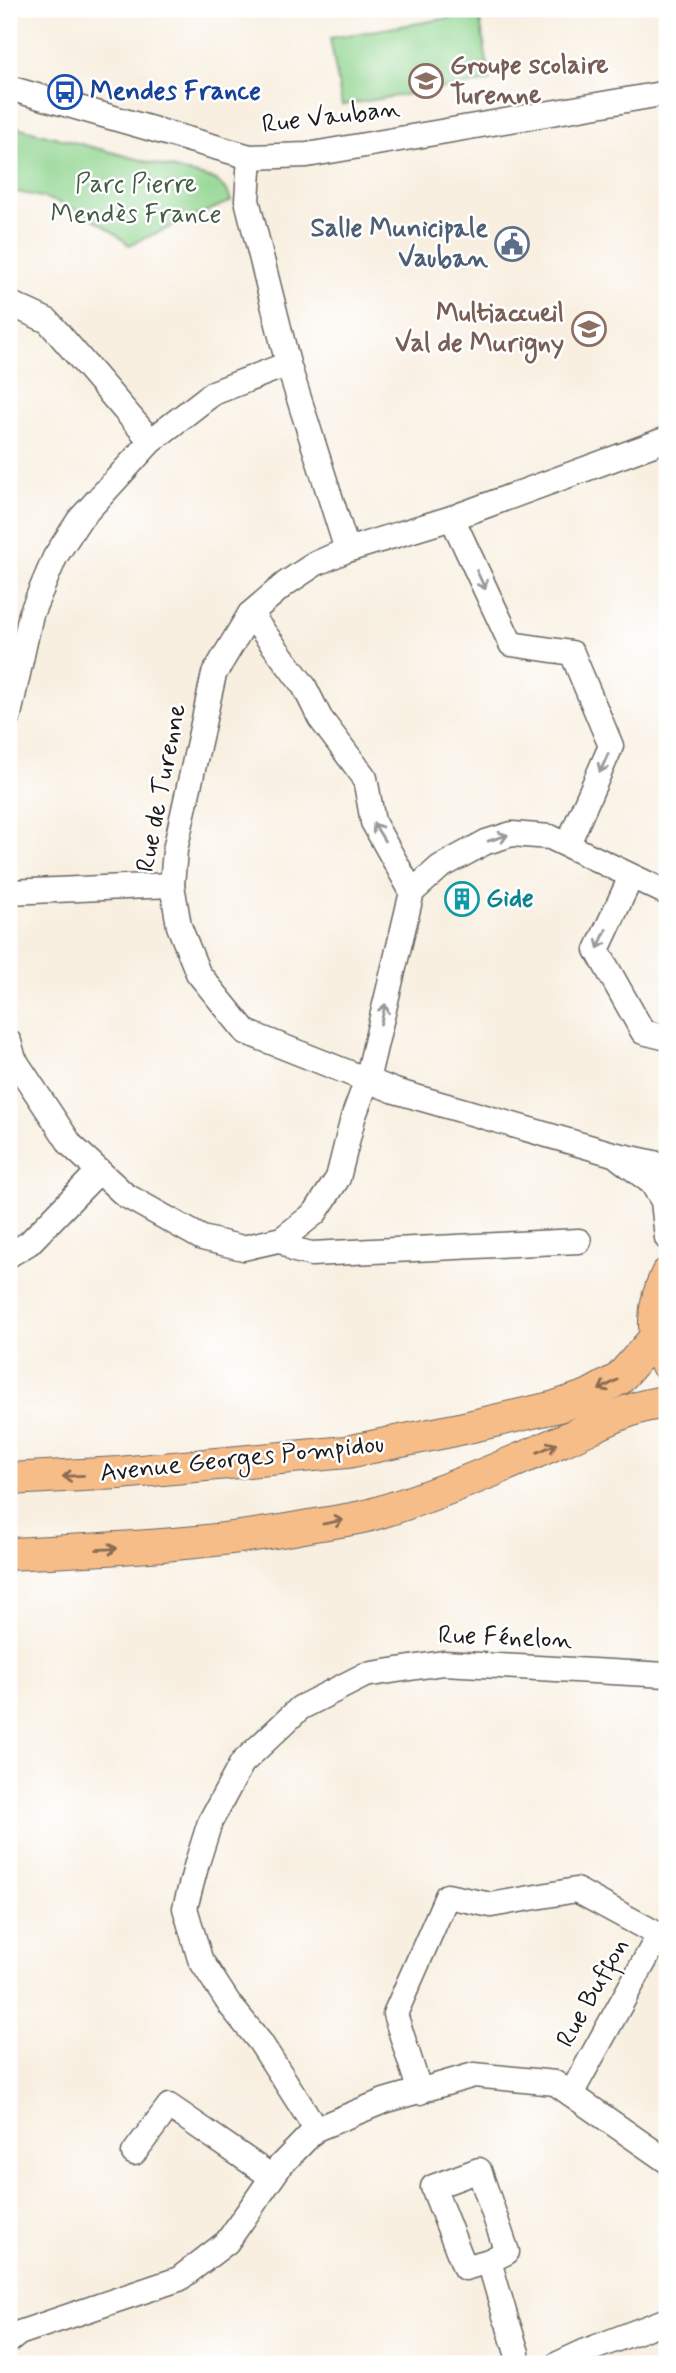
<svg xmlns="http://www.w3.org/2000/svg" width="676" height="2373" font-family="Mynerve,sans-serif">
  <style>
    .green { fill: #8fd48d; stroke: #567854; stroke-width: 2 }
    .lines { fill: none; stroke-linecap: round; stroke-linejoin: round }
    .minor-casing { stroke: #696661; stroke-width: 27 }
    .major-casing { stroke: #696661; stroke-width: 34 }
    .minor { stroke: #fff; stroke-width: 24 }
    .major { stroke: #f7bd88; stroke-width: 32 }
    .oneway { stroke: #999 }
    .oneway2 { stroke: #8a6c52 }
    .labels { text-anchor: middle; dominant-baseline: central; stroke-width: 5; stroke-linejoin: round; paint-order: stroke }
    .education-label { font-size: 26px; font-weight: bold; fill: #785e54; stroke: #fff; text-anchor: start }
    .transit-label { font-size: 26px; font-weight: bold; fill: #164399; stroke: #fff; text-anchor: start }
    .street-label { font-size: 26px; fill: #1c1c1c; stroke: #fff }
    .park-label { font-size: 26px; fill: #445c44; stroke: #fff }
    .service-label { font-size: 26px; font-weight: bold; fill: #4e5e75; stroke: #fff; text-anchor: end }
    .culture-label { font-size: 26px; font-weight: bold; fill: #0d838f; stroke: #fff; text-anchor: start }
  </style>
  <rect width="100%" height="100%" fill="#fff"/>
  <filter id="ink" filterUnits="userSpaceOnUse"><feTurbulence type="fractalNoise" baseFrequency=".0143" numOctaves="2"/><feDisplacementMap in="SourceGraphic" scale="14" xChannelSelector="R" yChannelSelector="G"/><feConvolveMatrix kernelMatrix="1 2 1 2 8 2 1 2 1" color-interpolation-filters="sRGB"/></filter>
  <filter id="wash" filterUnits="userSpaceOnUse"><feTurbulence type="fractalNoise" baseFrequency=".00686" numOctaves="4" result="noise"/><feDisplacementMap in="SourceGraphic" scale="28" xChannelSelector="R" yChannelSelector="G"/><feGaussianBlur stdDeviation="1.57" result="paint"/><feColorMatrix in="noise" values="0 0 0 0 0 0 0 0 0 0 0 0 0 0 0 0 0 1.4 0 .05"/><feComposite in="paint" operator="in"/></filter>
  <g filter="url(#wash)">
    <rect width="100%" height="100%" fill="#f8efe0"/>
    <g class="green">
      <polygon points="479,13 490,81 342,105 330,38"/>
      <path d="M9,125L216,180L228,192L231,201L129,245C94,214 55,196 9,191Z"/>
    </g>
  </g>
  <g filter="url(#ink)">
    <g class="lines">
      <g class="minor-casing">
        <g id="minor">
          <polyline points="9,88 250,157 307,155 667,93"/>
          <polyline points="250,157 247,200 288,364 347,550"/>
          <polyline points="9,303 48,321 151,441"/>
          <polyline points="667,439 452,518 347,550 315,564 285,584 250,614 214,674 175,850 172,885 179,926 198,973 246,1032 395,1091 613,1154 654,1163 667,1170"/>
          <polyline points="452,518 511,644 572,653 611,746 568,844"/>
          <polyline points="250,614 304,686 320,718 365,778 373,822 412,892"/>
          <polyline points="9,715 31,614 55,557 79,520 151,441 213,393 288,364"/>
          <polyline points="631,877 597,950 643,1032 667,1038"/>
          <polyline points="9,892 172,885"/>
          <polyline points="9,1042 14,1059 71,1145 125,1195 202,1238 243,1248 282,1239 315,1213 338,1178 353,1118 367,1080 412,892 440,867 486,842 512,834 550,837 667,893"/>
          <polyline points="619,1158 652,1183 663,1201 667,1238"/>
          <polyline points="282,1239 295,1250 311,1254 579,1241"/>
          <polyline points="9,1255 29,1243 98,1172"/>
          <polyline points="420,2092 395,2014 447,1896 491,1905 576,1890 659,1935 571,2094"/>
          <polyline points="316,2129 260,2042 230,2005 200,1959 185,1908 197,1863 210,1822 242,1763 300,1708 365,1675 443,1663 667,1675"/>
          <polyline points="134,2153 169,2106 272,2177"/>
          <polyline points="489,2261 507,2252 479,2170 433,2187 465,2268 489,2261 506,2319"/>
          <polyline points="509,2327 517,2353"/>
          <polyline points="9,2341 19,2333 179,2279 227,2242 280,2166 316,2129 384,2101 474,2075 555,2083 667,2161"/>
          <polyline points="558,2364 586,2351 667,2320"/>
        </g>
      </g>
      <g class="major-casing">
        <g id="major">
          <path d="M667,1274C653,1303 649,1337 667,1365"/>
          <polyline points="9,1479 119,1473 347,1452 455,1430 555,1407 588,1396 619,1379 656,1337"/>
          <path d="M9,1554C110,1549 210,1545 309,1526C331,1522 355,1520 377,1513C439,1494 499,1469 559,1442C595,1427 627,1406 667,1402"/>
        </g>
      </g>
      <use href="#minor" class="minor"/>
      <use href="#major" class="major"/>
    </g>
    <defs><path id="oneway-shaft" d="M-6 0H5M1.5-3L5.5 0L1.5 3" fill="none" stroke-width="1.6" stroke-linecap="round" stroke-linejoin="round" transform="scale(1.75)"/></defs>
    <g class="oneway">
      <use href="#oneway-shaft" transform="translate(481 580) rotate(65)"/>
      <use href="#oneway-shaft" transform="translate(604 763) rotate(114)"/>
      <use href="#oneway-shaft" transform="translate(379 832) rotate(-122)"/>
      <use href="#oneway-shaft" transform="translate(498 838) rotate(-17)"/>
      <use href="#oneway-shaft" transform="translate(602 939) rotate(114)"/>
      <use href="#oneway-shaft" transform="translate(383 1014) rotate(-76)"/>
    </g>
    <g class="oneway2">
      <use href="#oneway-shaft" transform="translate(608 1385) rotate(151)"/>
      <use href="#oneway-shaft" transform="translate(547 1448) rotate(-24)"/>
      <use href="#oneway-shaft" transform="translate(73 1476) rotate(177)"/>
      <use href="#oneway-shaft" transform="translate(333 1522) rotate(-11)"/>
      <use href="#oneway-shaft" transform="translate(107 1549) rotate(-3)"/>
    </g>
  </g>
  <defs>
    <g id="school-ring" transform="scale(1.75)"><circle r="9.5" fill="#fff" stroke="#8d6e63" stroke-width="1.5"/><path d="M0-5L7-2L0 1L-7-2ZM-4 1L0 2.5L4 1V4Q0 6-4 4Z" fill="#8d6e63"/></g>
    <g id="bus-ring" transform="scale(1.75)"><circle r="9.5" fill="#fff" stroke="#1a4fb4" stroke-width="1.5"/><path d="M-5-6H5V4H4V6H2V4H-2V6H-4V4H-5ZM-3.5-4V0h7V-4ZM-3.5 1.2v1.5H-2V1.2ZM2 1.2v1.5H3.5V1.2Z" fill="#1a4fb4"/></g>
    <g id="civic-ring" transform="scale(1.75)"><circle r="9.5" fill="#fff" stroke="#5c6f8a" stroke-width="1.5"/><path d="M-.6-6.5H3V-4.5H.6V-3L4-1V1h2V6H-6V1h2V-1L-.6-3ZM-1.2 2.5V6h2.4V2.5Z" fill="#5c6f8a"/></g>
    <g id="building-ring" transform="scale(1.75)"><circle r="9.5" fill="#fff" stroke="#0f9aa8" stroke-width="1.5"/><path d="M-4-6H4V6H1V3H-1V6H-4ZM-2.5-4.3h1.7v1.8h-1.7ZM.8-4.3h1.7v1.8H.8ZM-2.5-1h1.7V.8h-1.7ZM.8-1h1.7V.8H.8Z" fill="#0f9aa8"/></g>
  </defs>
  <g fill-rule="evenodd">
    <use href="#school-ring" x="426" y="81"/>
    <use href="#bus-ring" x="65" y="92"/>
    <use href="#civic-ring" x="512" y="244"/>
    <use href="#school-ring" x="589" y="329"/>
    <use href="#building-ring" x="462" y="899"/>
  </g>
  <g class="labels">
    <g class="education-label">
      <text x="450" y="66">Groupe scolaire<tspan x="450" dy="30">Turenne</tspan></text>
      <text x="564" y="314" text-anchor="end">Multiaccueil<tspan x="564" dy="30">Val de Murigny</tspan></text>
    </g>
    <g class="transit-label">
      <text x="90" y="92">Mendes France</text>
    </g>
    <g class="street-label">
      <text transform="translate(331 117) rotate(-7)">Rue Vauban</text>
      <text transform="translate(162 788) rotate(-79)">Rue de Turenne</text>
      <text transform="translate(242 1459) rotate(-6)">Avenue Georges Pompidou</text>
      <text transform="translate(505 1638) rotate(2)">Rue Fénelon</text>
      <text transform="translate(593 1993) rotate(-61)">Rue Buffon</text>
    </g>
    <g class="park-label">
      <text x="136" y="185">Parc Pierre<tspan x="136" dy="30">Mendès France</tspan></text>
    </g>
    <g class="service-label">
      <text x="488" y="229">Salle Municipale<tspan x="488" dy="30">Vauban</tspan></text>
    </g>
    <g class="culture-label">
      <text x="486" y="899">Gide</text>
    </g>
  </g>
  <rect width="676" height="2373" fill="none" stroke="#fff" stroke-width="35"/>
</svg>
